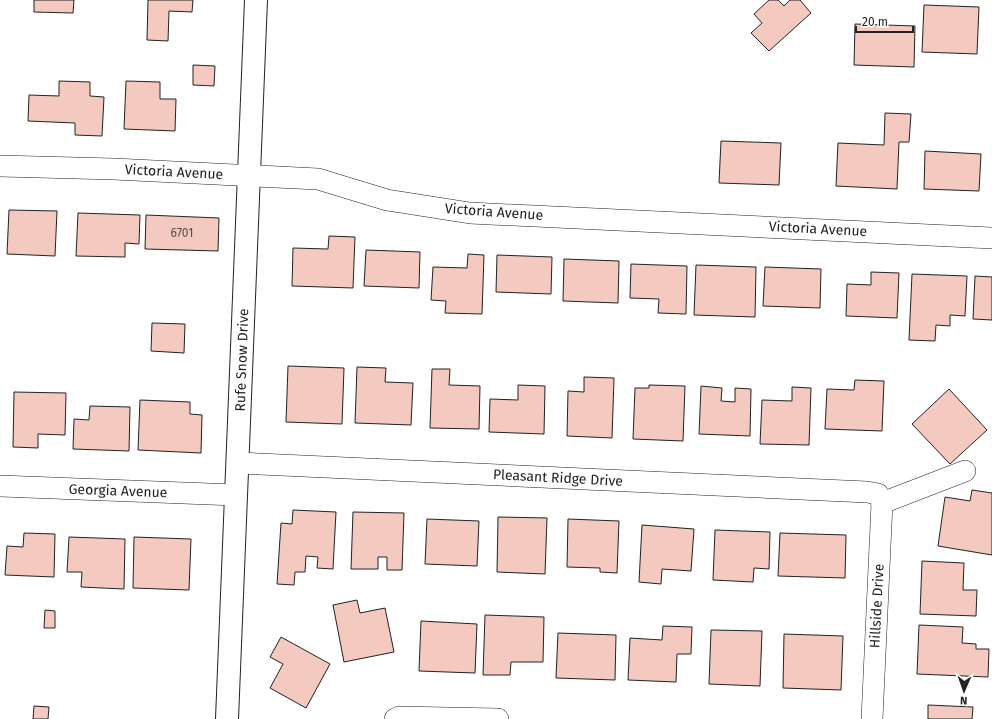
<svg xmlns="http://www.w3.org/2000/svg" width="992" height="719" font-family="'Fira Sans',sans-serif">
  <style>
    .building { fill: #f3c9c0; stroke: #222 }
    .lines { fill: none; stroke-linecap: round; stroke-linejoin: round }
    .minor-casing { stroke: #222; stroke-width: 22 }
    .major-casing { stroke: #222; stroke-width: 24 }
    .minor { stroke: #fff; stroke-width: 21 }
    .major { stroke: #fff; stroke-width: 22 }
    .labels { text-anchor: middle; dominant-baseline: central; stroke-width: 3; stroke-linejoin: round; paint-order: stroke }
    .number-label { font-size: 12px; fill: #564c4a }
    .street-label { font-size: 14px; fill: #222; stroke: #fff }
  </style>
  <rect width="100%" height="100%" fill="#fff"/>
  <g class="building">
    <polygon points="34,0 74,0 73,13 34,12"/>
    <polygon points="148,0 193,0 192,12 169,11 168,41 147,40"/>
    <polygon points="769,0 778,0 784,6 790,0 800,0 811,13 769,51 751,33 762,23 754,14"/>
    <polygon points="924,5 979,7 977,54 922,52"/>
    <polygon points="855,24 915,26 914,67 854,65"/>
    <polygon points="193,65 215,66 214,86 193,85"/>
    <polygon points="59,81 90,82 90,96 104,97 102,136 75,135 75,123 28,121 29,95 59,96"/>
    <polygon points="126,81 160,82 160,99 176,99 175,131 124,129"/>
    <polygon points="885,113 911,114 909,142 899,142 897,189 836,186 838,143 884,145"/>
    <polygon points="721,141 781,143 779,185 719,183"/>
    <polygon points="925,151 981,154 979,191 924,189"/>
    <polygon points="9,210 57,211 55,256 7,254"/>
    <polygon points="78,213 140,215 139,244 125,243 125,257 76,256"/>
    <polygon points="146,215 219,218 218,251 145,249"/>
    <polygon points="329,236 355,237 353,288 292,286 293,248 328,249"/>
    <polygon points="366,250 420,252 419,288 364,286"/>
    <polygon points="468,254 484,255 482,314 445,313 446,301 431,300 433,267 467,268"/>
    <polygon points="497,255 552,257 551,294 496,292"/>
    <polygon points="564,259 619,261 618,303 563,301"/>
    <polygon points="631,264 687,266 686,314 658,313 659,299 630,298"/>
    <polygon points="696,265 756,267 755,317 694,315"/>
    <polygon points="765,267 821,269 820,308 763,306"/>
    <polygon points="871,272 899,273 897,318 846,316 847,284 871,285"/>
    <polygon points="912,274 967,276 965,316 950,315 950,326 936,325 935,341 909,340"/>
    <polygon points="975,276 992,277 992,320 973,319"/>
    <polygon points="152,323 185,324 184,353 151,351"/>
    <polygon points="288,366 344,368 342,424 286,422"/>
    <polygon points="357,367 386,368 385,382 413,383 411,425 355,423"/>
    <polygon points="432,369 450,369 449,385 480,386 479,429 430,428"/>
    <polygon points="584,377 614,378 612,438 567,436 568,391 584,392"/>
    <polygon points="855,380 884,381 882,431 825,429 827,389 854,390"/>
    <polygon points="518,385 545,386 544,434 489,432 490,399 518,400"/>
    <polygon points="649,385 685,386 683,441 633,439 635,388 649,388"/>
    <polygon points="701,386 722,388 721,401 735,402 735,388 751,389 750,436 699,434"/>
    <polygon points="792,387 811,388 809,445 760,444 762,400 792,401"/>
    <polygon points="949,389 987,430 950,464 912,424"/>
    <polygon points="14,392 66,393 65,435 38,434 38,448 13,447"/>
    <polygon points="140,400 190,402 190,414 202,415 201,453 138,450"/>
    <polygon points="90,406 130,407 129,451 73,449 74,419 89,420"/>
    <polygon points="972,490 992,493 992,555 938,546 945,497 970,501"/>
    <polygon points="293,510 336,512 333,569 317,568 318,557 306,556 305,572 295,572 294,585 277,584 281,523 292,524"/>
    <polygon points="353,512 404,513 402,570 387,570 387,557 378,557 378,569 351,569"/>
    <polygon points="498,517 547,518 545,574 497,572"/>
    <polygon points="427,519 479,521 477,566 425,564"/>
    <polygon points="568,519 619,521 617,573 600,572 600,568 567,567"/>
    <polygon points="642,525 694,529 691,571 662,569 661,584 639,582"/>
    <polygon points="715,530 770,532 769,569 754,568 753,582 713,580"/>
    <polygon points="24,533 55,534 54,577 5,575 7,546 23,547"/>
    <polygon points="780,533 846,535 845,578 778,576"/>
    <polygon points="69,537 125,539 124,589 81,587 82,572 67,572"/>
    <polygon points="134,537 191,539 189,590 133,588"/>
    <polygon points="922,561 964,563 963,590 977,590 976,616 920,614"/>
    <polygon points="357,600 360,613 385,608 394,652 344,662 333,605"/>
    <polygon points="45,610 55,611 55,628 44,628"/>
    <polygon points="485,615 544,617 543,662 511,662 510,675 483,675"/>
    <polygon points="421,621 477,624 475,673 419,671"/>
    <polygon points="919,625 963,627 962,643 976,644 976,649 989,649 988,677 917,674"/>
    <polygon points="663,626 692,627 691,654 677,654 676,682 628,680 630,638 662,640"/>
    <polygon points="711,630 762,631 760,686 709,684"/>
    <polygon points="558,633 616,635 615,680 556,678"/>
    <polygon points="784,634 843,636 841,690 783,688"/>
    <polygon points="281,637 330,664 306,708 270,688 283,664 270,657"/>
    <polygon points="928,705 973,707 972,719 928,719"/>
    <polygon points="34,706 49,707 48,719 33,719"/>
  </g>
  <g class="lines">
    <g class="minor-casing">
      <g id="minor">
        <polyline points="0,166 114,169 318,179 387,200 470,213 992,238"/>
        <polyline points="238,463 867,492 878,494 882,503 872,719"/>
        <polyline points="0,486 236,495"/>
        <polyline points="882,503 965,471"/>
        <polyline points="395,719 399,717 498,719"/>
      </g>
    </g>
    <g class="major-casing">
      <polyline id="major" points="227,719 256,0"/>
    </g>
    <use href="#minor" class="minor"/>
    <use href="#major" class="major"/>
  </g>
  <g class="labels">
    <g class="number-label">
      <text x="182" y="233">6701</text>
    </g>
    <g class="street-label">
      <text transform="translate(174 172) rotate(3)">Victoria Avenue</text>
      <text transform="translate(494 212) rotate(4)">Victoria Avenue</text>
      <text transform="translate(818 229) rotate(3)">Victoria Avenue</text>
      <text transform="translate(242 360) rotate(-88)">Rufe Snow Drive</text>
      <text transform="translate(558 478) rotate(3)">Pleasant Ridge Drive</text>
      <text transform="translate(118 491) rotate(2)">Georgia Avenue</text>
      <text transform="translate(877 606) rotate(-87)">Hillside Drive</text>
    </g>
  </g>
  <g transform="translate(964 691) rotate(182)" stroke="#ffffff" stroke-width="3" paint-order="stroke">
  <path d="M0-3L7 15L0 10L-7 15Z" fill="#222222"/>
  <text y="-6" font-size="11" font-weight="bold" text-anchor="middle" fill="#222222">N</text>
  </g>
  <path d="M856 26v6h57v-6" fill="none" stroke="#222222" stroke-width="2"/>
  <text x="862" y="26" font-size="12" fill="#222222" stroke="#ffffff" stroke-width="3" paint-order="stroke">20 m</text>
</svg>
